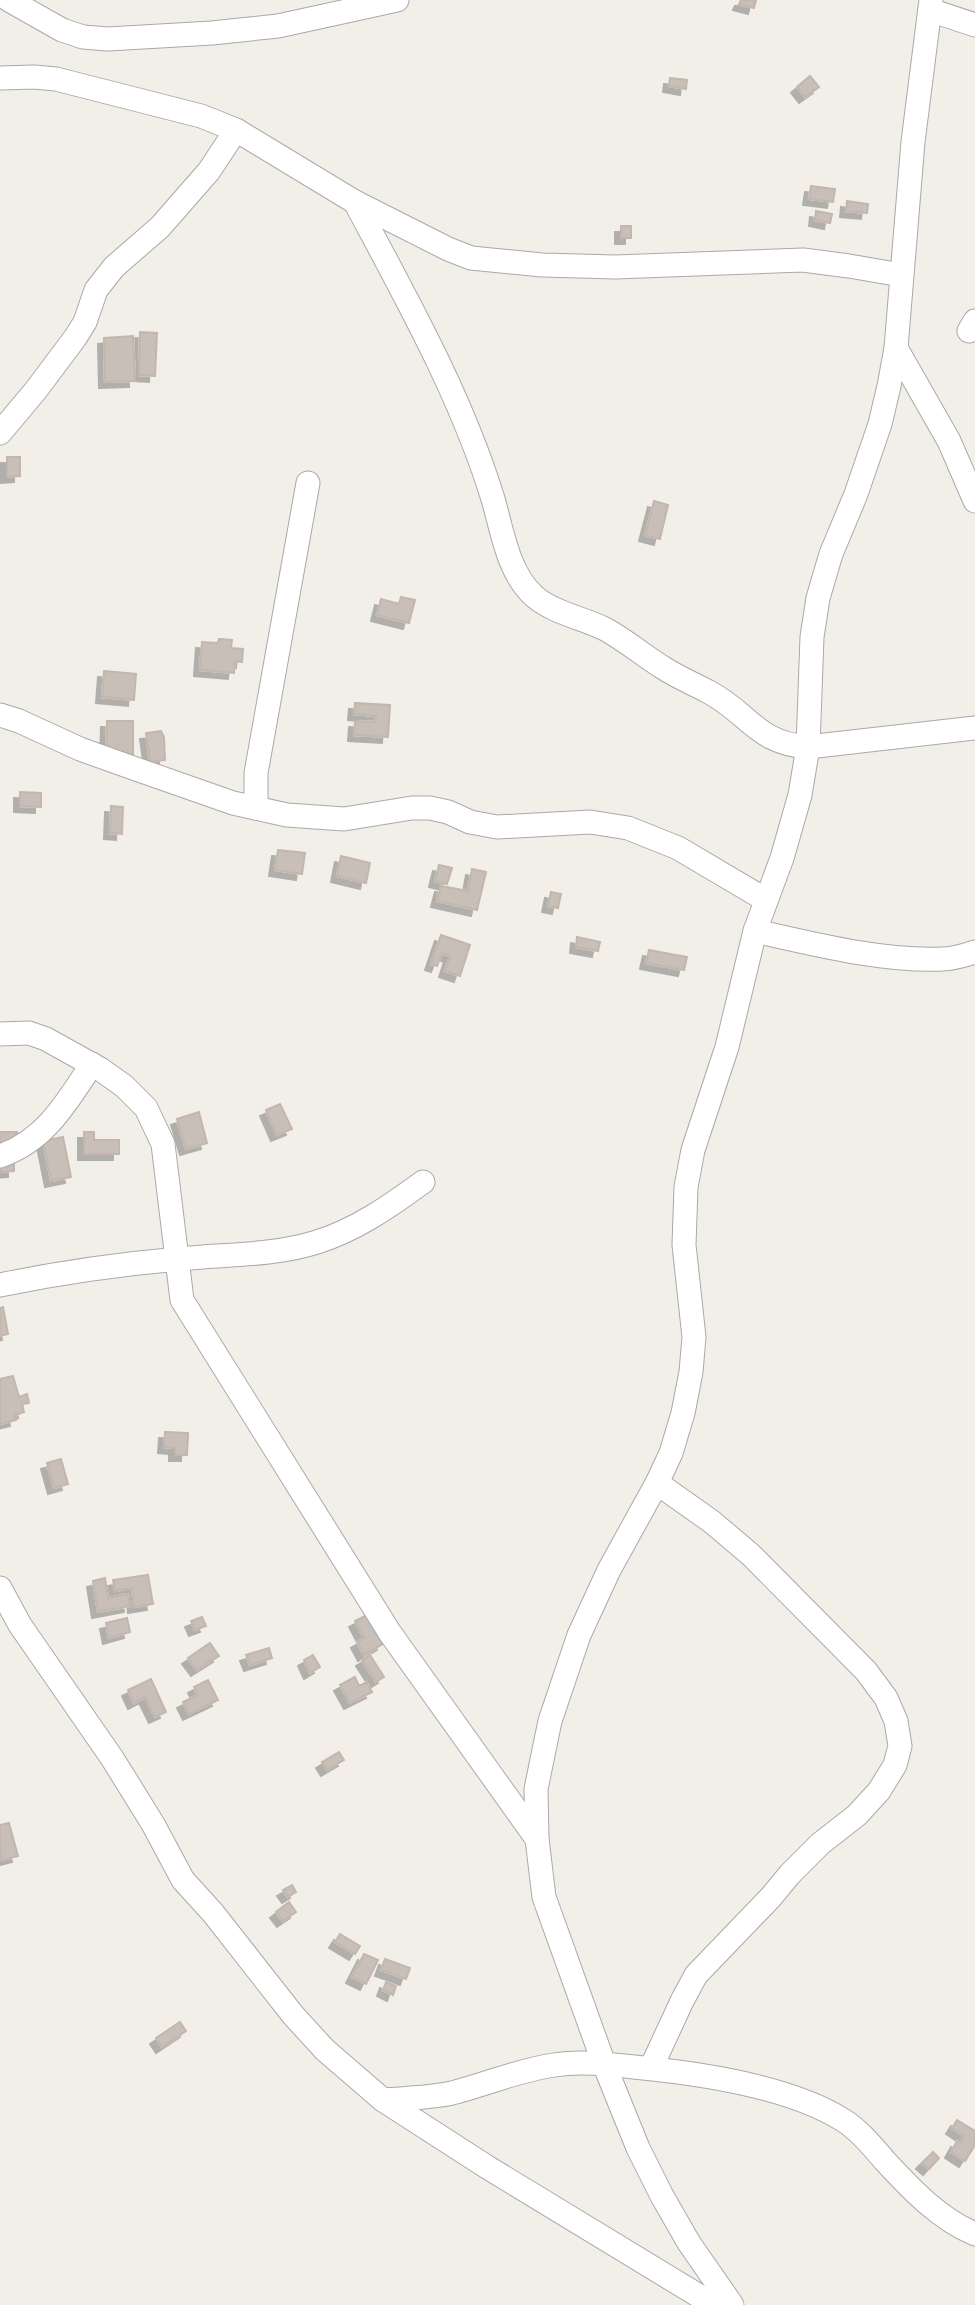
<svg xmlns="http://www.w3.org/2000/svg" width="975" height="2305" font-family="'Noto Sans',sans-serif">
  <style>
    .building { fill: #c7bfb8; stroke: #c4b6ab; stroke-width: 2; filter: url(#shadow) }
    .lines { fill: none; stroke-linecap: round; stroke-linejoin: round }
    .minor-casing { stroke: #a9a9a9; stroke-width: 25 }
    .minor { stroke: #fff; stroke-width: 23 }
  </style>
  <defs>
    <filter id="shadow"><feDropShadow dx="-6" dy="6" stdDeviation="0" flood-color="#0004"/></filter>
  </defs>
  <rect width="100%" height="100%" fill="#f2efe9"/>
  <g class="building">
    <polygon points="741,0 756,0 754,8 739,4"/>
    <polygon points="810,76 819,87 805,97 797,87"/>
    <polygon points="670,78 687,80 686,89 669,86"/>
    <polygon points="811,186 835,189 833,202 809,199"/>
    <polygon points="847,201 868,204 867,213 846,211"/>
    <polygon points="816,211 832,214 830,223 815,220"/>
    <rect x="621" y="226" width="10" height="12"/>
    <polygon points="140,332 157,333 155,376 139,375"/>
    <polygon points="133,336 135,381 105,382 104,338"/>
    <polygon points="7,457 20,457 20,476 7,477"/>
    <polygon points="654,501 668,505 660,539 645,535"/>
    <polygon points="401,597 415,600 409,623 377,615 381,599 399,604"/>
    <polygon points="219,639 232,640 231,648 243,649 242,662 235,661 234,673 200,670 202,642 218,643"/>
    <polygon points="104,671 136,674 134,700 102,697"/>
    <polygon points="355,703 390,705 388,737 354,735 355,721 375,722 376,716 354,714"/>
    <polygon points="107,721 133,721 133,756 106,756"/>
    <polygon points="161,731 164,737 165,760 150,762 146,733"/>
    <polygon points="20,792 41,793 41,807 20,806"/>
    <polygon points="111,806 123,807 122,834 110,833"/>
    <polygon points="278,850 305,853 302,874 275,870"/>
    <polygon points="341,856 370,863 366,883 337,876"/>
    <polygon points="439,865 452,868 447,884 435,881"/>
    <polygon points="472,869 486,872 477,910 437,901 441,886 468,891"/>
    <polygon points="551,892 561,894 558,908 548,906"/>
    <polygon points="441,935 470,945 460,976 445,971 450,956 442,953 437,966 431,964"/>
    <polygon points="577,937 600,942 598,951 576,947"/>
    <polygon points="649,950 687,957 684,970 646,963"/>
    <polygon points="280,1104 292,1129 277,1135 266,1110"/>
    <polygon points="199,1112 207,1143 186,1149 177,1119"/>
    <rect x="0" y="1132" width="17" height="15"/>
    <polygon points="84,1132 94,1132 94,1140 119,1140 119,1154 84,1154"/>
    <polygon points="63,1137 71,1177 51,1181 43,1141"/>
    <polygon points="14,1161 14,1171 0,1172 0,1162"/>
    <polygon points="3,1307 8,1334 0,1336 0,1308"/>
    <polygon points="13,1376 19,1397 27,1394 29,1403 22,1404 24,1412 15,1415 16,1420 0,1424 0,1379"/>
    <polygon points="165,1432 188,1433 187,1455 175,1455 175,1448 164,1447"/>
    <polygon points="61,1459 68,1484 54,1488 47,1463"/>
    <polygon points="148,1575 153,1604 134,1607 132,1588 115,1591 113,1580"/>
    <polygon points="105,1578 108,1598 128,1594 130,1606 98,1612 93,1581"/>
    <polygon points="367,1615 383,1644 364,1655 357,1642 364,1638 355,1621"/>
    <polygon points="202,1617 206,1626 195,1630 191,1621"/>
    <polygon points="127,1618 130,1632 109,1638 106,1623"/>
    <polygon points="210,1643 219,1656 197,1670 188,1658"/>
    <polygon points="269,1648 272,1658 250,1665 246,1655"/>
    <polygon points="313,1655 320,1667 310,1673 304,1660"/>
    <polygon points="370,1655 384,1677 376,1682 362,1660"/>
    <polygon points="355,1677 359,1686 367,1682 372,1692 350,1703 340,1685"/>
    <polygon points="151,1679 166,1712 155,1717 145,1697 134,1703 128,1690"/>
    <polygon points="208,1680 218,1700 189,1714 183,1702 198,1695 194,1687"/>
    <polygon points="339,1752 344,1760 327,1770 322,1762"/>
    <polygon points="9,1823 18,1856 2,1860 0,1852 0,1825"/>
    <polygon points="292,1885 296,1892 288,1897 283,1890"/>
    <polygon points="289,1902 296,1912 283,1921 276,1912"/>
    <polygon points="340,1934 360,1946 355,1954 335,1942"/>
    <polygon points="364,1954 378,1960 366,1984 352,1977"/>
    <polygon points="385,1959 410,1968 406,1979 381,1970"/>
    <polygon points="386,1982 396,1986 393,1995 383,1990"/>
    <polygon points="180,2022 186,2031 162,2047 156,2038"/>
    <polygon points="957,2120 975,2131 975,2145 965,2161 951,2152 957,2141 961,2143 964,2136 952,2128"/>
    <polygon points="933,2152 939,2158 929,2169 922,2163"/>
  </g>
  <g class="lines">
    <g class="minor-casing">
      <g id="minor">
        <polyline points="9,0 62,30 83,37 108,39 212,33 278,26 397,0"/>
        <polyline points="930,10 975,25"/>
        <polyline points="0,78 34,77 56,79 201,116 236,130 355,202 448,249 471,258 542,265 615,267 803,260 849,266 901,275"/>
        <path d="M355,202C406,298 461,395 493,499C502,530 508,573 534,596C553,613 583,618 605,629C625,640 643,655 662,667C677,677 694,684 709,692C750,714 756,743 808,747L975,728"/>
        <polyline points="969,331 975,321"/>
        <polyline points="896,348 949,441 975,501"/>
        <polyline points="0,433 36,390 75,338 85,322 96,290 114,267 160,227 209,171 236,130"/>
        <polyline points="0,715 19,721 80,749 133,768 233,803 287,815 344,819 412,808 430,808 448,812 470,822 497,827 590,822 628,828 678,848 766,900"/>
        <polyline points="256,808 256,773 308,483"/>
        <path d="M755,931C813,944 884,962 943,959C954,959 965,955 975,952"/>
        <polyline points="0,1034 29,1033 46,1039 100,1069 124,1086 146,1108 163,1144 182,1300 390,1633 537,1839"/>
        <path d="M0,1156C45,1141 67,1102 92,1064"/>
        <path d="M0,1285C58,1273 121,1264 179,1259C225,1254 273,1256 317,1242C356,1230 390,1206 423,1182"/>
        <polyline points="0,1588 20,1625 112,1758 153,1824 183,1880 213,1913 293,2015 325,2050 383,2100 487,2167 714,2305"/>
        <polyline points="651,2068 682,2001 696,1975 771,1897 790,1874 820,1844 857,1815 879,1791 895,1765 900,1746 896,1721 886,1698 866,1671 751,1555 712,1522 657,1483"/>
        <path d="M383,2100C406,2098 430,2098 452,2093C487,2084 519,2070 554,2065C580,2061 608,2064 634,2067C697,2073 789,2086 843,2120C859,2130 873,2147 885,2161C911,2189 939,2219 975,2234"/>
        <polyline points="732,2305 689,2243 662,2196 638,2148 604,2064 544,1897 537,1839 536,1789 550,1721 579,1635 609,1570 657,1483 671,1453 683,1413 691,1372 694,1337 684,1245 686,1187 693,1150 727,1047 755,931 782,858 800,795 808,747 812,637 818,598 831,554 856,494 880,424 889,386 896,348 913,142 931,0"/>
      </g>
    </g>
    <use href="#minor" class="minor"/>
  </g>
</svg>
